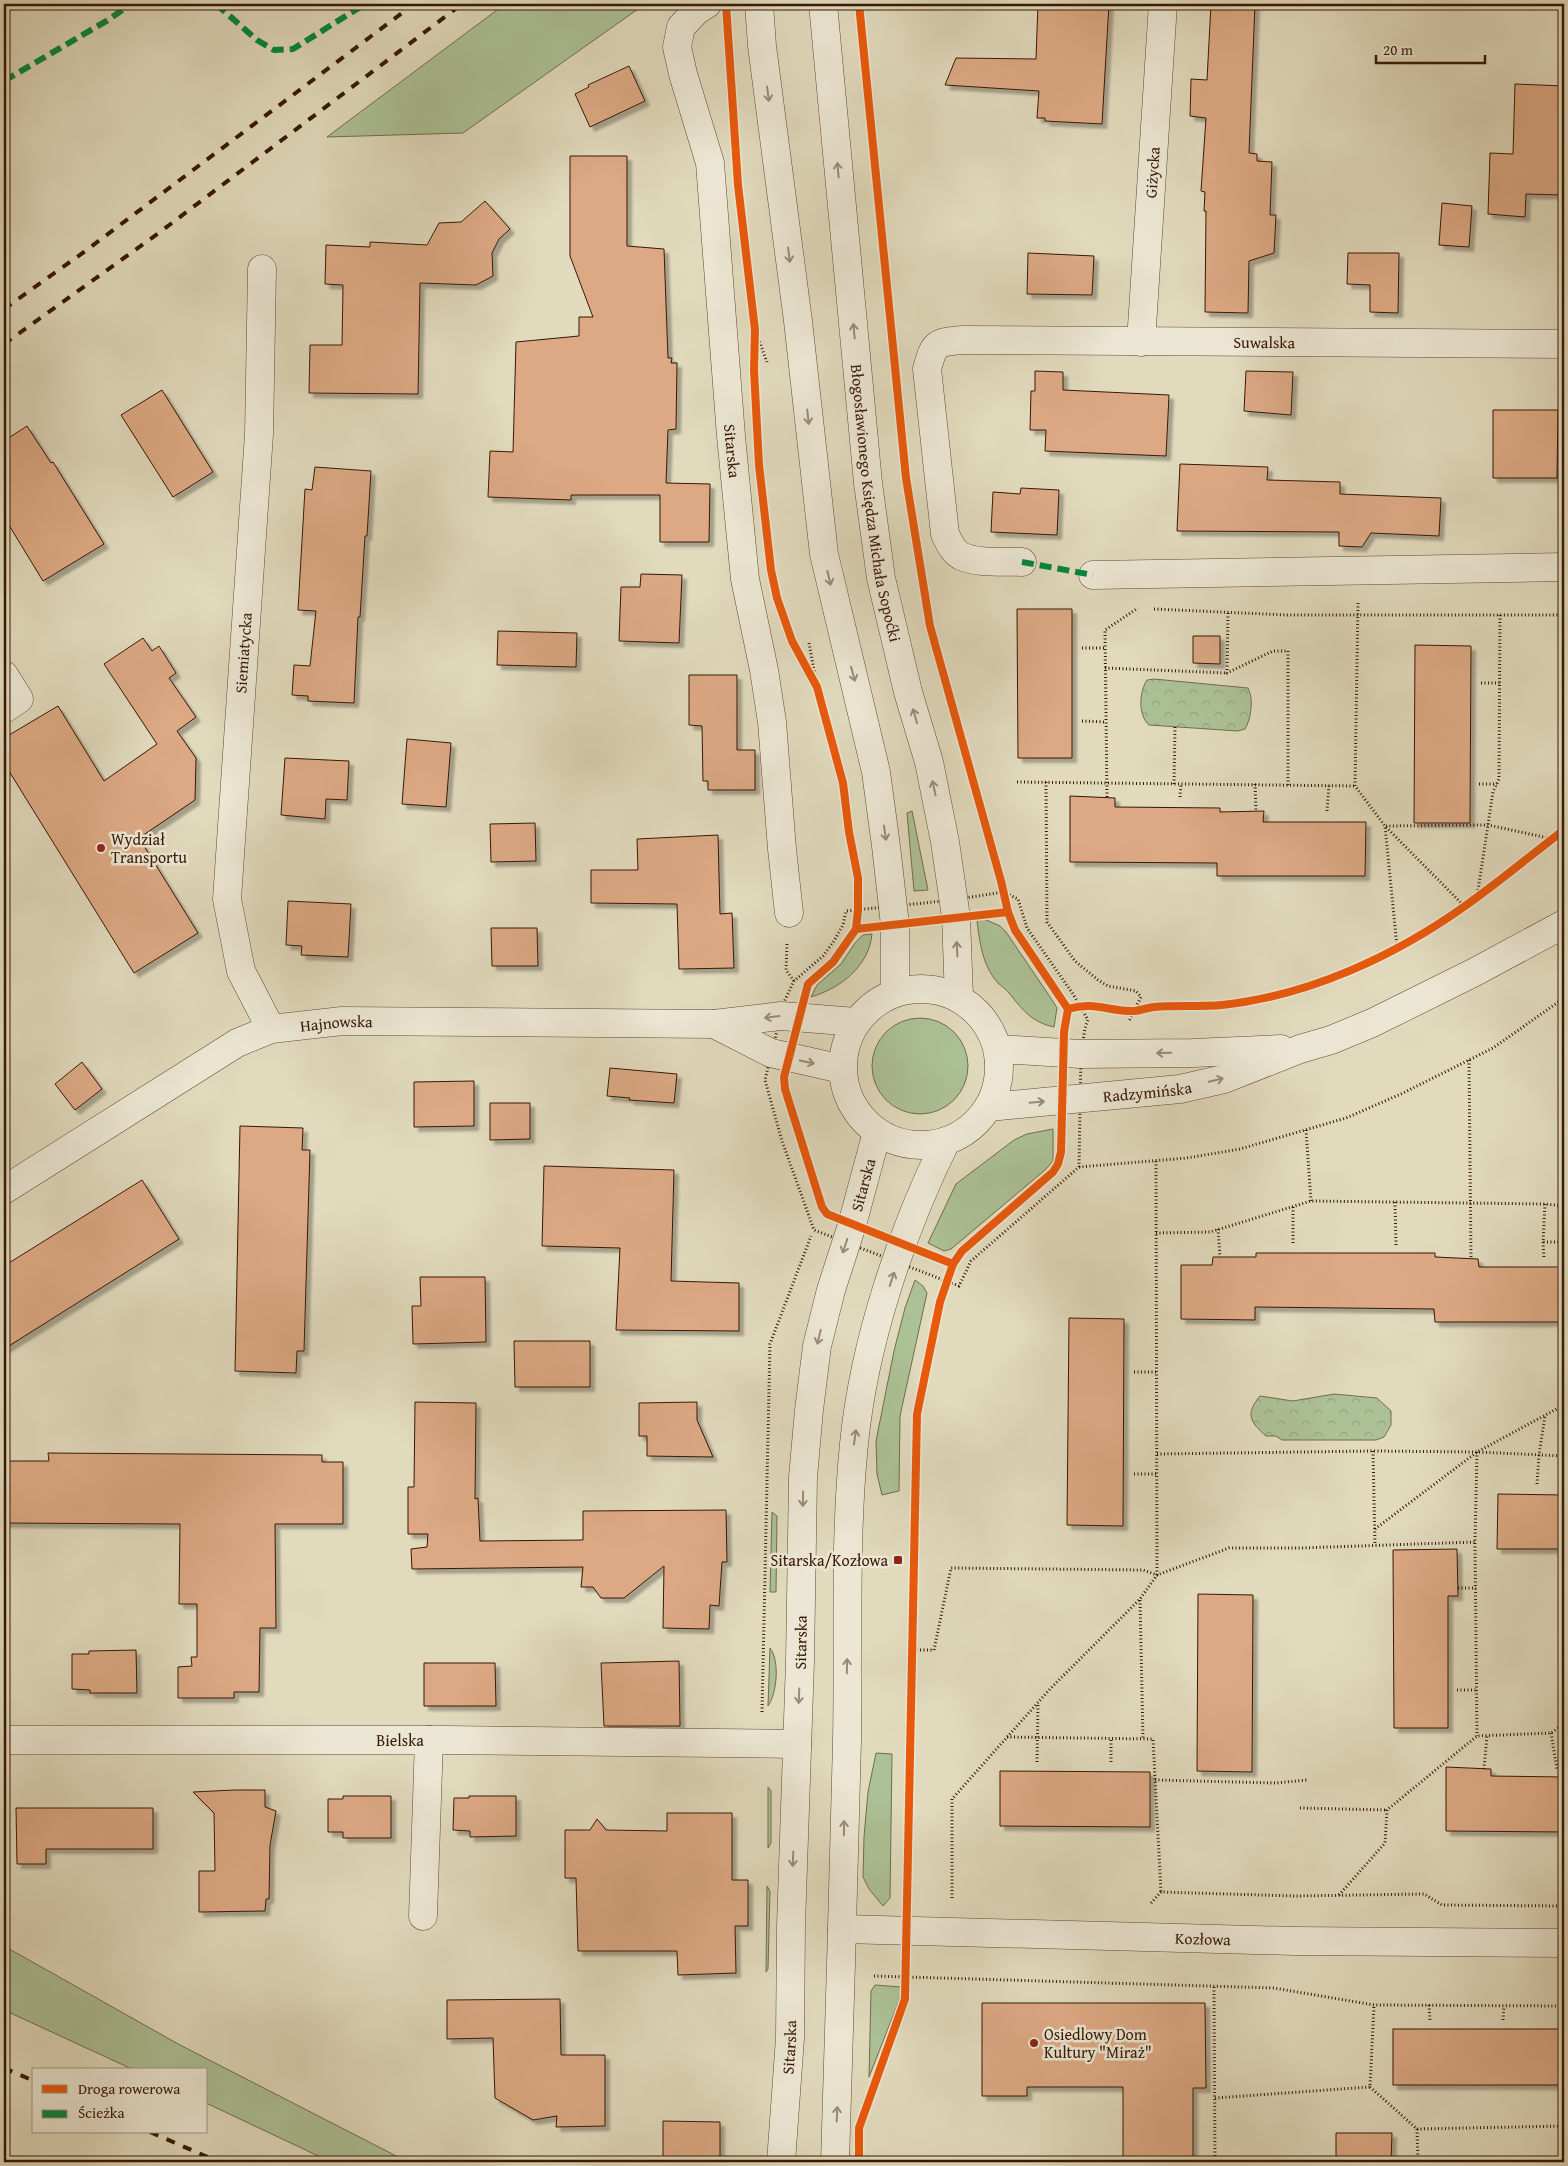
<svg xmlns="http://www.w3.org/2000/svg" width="1568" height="2166" font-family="'Gentium Book Plus',serif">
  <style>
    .grass { fill: #acc196; stroke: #726c4e }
    .park { fill: url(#park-crowns); stroke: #726c4e }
    .building { fill: #dca984; stroke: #371805; filter: url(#shadow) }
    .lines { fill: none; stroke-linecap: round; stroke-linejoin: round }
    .minor-casing { stroke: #624833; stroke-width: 29 }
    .path { stroke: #371805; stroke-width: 3; stroke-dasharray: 1 2.5; stroke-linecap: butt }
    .minor { stroke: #ece7d4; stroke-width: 28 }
    .rail { stroke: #371805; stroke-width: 4; stroke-dasharray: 9 9; stroke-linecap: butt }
    .quiet { stroke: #00873e; stroke-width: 6; stroke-dasharray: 12 6; stroke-linecap: butt }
    .cycleway-casing { stroke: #ece7d4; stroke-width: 11 }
    .cycleway { stroke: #e8590c; stroke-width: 8 }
    .oneway { stroke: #9b8a77 }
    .poi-dot { fill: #8f2418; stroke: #ece7d4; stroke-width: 2 }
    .labels { text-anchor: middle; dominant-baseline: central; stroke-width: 5; stroke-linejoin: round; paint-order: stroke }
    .street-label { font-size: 16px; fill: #371805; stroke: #ece7d4 }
    .poi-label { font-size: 16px; fill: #371805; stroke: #ece7d4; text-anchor: start }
  </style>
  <defs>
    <pattern id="park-crowns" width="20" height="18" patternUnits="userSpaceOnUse" patternTransform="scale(1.25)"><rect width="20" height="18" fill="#acc196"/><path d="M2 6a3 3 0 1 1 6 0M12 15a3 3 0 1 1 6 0" fill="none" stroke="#95a580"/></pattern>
    <filter id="shadow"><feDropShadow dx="4.5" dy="4.5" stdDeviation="1" flood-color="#0004"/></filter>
  </defs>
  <rect width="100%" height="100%" fill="#e1dabd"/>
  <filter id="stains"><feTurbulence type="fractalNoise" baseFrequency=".004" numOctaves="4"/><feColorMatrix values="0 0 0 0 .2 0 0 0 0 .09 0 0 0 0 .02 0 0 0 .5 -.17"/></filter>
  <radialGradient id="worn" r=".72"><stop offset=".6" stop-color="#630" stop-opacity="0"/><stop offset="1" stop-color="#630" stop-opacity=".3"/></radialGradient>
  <g class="grass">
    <polygon points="505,4 645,4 463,133 327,137"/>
    <polygon points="912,811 928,890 914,891 907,813"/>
    <path d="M984,919L1000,926L1006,932L1052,1000L1057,1008L1054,1027C1031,1022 1023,1010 1009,993C1006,989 1001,986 998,983C982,965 980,943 977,921Z"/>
    <path d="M872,934C869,966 841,988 811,997L817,985L841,964L855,943L863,935Z"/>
    <circle cx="920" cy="1066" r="48"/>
    <polygon points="1053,1129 1053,1161 1045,1170 951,1249 944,1251 928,1243 956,1184 1014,1140 1027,1134"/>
    <polygon points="915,1280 923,1286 927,1293 900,1416 899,1491 882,1495 877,1474 876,1441 894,1351 905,1308"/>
    <polygon points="772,1512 777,1516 776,1592 770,1592"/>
    <path d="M770,1648C780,1661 777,1693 768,1706Z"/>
    <polygon points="876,1753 892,1754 890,1898 883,1906 869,1889 863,1877 864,1837 868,1792"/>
    <polygon points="768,1787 771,1791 771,1843 768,1848"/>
    <polygon points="767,1886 770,1891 768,1969 766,1972"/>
    <polygon points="4,1946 180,2045 408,2162 331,2162 206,2103 206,2070 134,2070 4,2010"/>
    <polygon points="875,1985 901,1987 900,1998 869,2077 871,1991"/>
  </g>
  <g class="park">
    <path d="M1154,679L1248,688C1254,699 1251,719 1245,729L1238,731L1149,725C1138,715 1139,692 1147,680Z"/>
    <path d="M1334,1394L1377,1398L1391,1411V1425L1384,1437L1376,1440H1282L1276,1436H1266C1250,1422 1245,1414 1260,1396L1293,1401Z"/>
  </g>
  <g class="building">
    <polygon points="1038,4 1109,4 1102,124 1045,121 1045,118 1037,118 1039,91 945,85 956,58 1036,59"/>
    <polygon points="1211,4 1255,4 1249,153 1257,154 1257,161 1272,162 1270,215 1276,215 1274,253 1249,261 1248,313 1205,312 1206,211 1204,211 1205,192 1201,191 1206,118 1190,116 1191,79 1207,80"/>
    <polygon points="629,66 645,101 590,127 575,94 589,87 588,85"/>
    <polygon points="1515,84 1564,86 1564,195 1526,194 1525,217 1488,214 1490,153 1513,154"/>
    <polygon points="570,156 627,156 627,246 664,249 668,358 672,358 671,363 677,363 676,429 668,430 666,483 710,484 709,542 660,542 660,495 571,495 571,500 488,497 490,451 513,452 516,342 579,336 579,317 593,317 570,256"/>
    <polygon points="485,201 510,229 499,239 492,253 493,276 476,285 420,283 418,394 309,393 310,345 342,345 343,285 325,284 326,245 370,247 370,242 427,245 439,223 461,222"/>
    <polygon points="1442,203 1472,206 1469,247 1439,245"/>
    <polygon points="1028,253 1094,256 1092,295 1027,294"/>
    <polygon points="1348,253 1399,253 1398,313 1370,312 1370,285 1347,284"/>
    <polygon points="1035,371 1063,372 1063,390 1169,395 1166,456 1045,451 1046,430 1030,430 1031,391 1035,391"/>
    <polygon points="1246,371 1293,372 1291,415 1244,411"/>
    <polygon points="162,390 213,472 173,497 121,415"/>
    <polygon points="1493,410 1558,410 1557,478 1493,478"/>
    <polygon points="27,426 51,463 53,462 104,544 43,581 4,517 4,441"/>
    <polygon points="1180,464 1268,467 1267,480 1340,482 1340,494 1441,498 1439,536 1371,533 1362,547 1339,546 1339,532 1177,531"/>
    <polygon points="315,467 371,471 367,536 365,536 360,617 358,617 354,703 308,701 308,696 292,695 294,665 310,666 316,611 298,610 305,489 312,490"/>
    <polygon points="1021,488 1059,490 1057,535 991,532 993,492 1020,494"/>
    <polygon points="641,574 682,575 679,643 619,641 621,587 640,587"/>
    <polygon points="1017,609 1072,609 1072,758 1018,758"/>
    <polygon points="498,631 577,633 576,667 497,665"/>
    <polygon points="1193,636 1220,636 1220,664 1193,663"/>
    <polygon points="143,638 152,651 159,646 176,673 169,678 196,717 177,731 196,758 195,800 139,838 198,933 134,973 4,763 4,738 58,706 104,781 157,744 104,664"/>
    <polygon points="1415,645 1471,646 1470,823 1414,823"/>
    <polygon points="689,675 737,675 737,750 755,750 755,790 708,790 708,781 703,781 702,726 689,725"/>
    <polygon points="407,739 451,743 446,807 402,804"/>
    <polygon points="285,758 349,761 347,800 326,799 325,819 281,815"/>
    <polygon points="1070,796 1115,798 1115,807 1220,808 1220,812 1264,811 1263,822 1366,822 1365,876 1217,876 1217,863 1070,862"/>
    <polygon points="535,823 536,861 491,862 490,824"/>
    <polygon points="718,835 720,914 732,913 734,968 679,969 677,904 591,903 591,870 638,870 637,839"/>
    <polygon points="288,901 351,904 348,957 301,955 302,946 286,945"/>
    <polygon points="491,928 537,928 538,966 492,966"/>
    <polygon points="82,1062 102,1089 75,1110 55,1084"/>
    <polygon points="610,1068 677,1074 674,1103 629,1100 630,1098 607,1096"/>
    <polygon points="474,1081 474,1126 414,1127 414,1082"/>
    <polygon points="490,1103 530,1103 530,1139 490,1140"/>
    <polygon points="240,1126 303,1128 302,1150 310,1150 304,1351 297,1351 296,1373 235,1371"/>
    <polygon points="544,1166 674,1170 671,1281 739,1283 739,1331 616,1330 620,1248 542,1246"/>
    <polygon points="142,1180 179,1239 4,1349 4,1266"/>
    <polygon points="1256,1253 1435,1253 1435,1257 1478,1259 1479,1267 1564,1267 1564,1322 1435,1322 1434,1309 1255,1307 1255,1320 1181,1319 1181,1265 1212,1265 1213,1257 1256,1257"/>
    <polygon points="420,1277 485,1277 486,1342 413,1344 412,1306 421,1306"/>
    <polygon points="1069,1318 1124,1319 1123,1526 1067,1525"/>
    <polygon points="514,1341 590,1341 590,1387 515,1387"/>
    <polygon points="415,1402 476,1403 475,1499 478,1498 480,1541 583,1540 583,1511 726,1510 727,1562 722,1562 719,1606 710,1605 709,1629 663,1628 664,1566 624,1598 601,1598 593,1587 581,1587 583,1567 412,1569 411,1549 427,1547 428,1534 408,1534 408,1487 414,1487"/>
    <polygon points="697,1402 697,1420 713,1457 647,1456 647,1436 639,1436 639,1403"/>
    <polygon points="48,1453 322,1455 322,1462 343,1462 343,1524 275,1524 276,1628 260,1628 259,1692 234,1692 234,1698 178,1698 178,1667 192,1666 191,1657 197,1657 197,1604 179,1604 180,1524 4,1523 4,1461 49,1461"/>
    <polygon points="1498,1494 1564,1495 1564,1549 1497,1549"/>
    <polygon points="1457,1549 1458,1596 1448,1596 1448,1728 1394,1728 1393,1550"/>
    <polygon points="1198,1594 1253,1595 1252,1772 1197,1771"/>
    <polygon points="136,1650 137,1693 90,1693 90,1690 72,1689 72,1654 89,1654 89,1651"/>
    <polygon points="679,1661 680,1726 604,1726 601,1663"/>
    <polygon points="424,1663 495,1663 496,1706 424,1706"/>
    <polygon points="1446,1767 1491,1769 1491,1776 1564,1777 1564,1832 1446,1831"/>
    <polygon points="1000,1771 1150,1772 1150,1827 1000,1826"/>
    <polygon points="234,1790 265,1790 265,1807 276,1811 270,1845 269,1899 266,1899 265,1911 199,1912 199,1871 215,1871 214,1813 193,1792"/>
    <polygon points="343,1796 391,1796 391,1838 343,1838 343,1832 328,1832 328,1799 343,1799"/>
    <polygon points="469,1796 516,1796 516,1836 470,1837 470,1831 453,1830 454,1798 469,1798"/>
    <polygon points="16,1808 153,1808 153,1849 46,1849 46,1864 17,1864"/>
    <polygon points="667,1813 732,1813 732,1880 748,1880 748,1926 735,1926 736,1973 678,1975 677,1951 578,1951 576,1878 565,1878 565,1830 590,1830 597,1819 606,1830 667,1831"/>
    <polygon points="560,1999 561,2055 605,2055 605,2126 556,2127 557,2116 533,2120 495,2098 493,2038 447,2039 447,2000"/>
    <polygon points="982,2003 1205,2003 1206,2088 1193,2088 1193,2162 1123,2162 1123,2087 1027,2087 1027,2096 982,2096"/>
    <rect x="1393" y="2029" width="171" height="56"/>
    <polygon points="663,2121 720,2122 720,2162 663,2162"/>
    <polygon points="1336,2133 1392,2133 1391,2162 1336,2162"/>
  </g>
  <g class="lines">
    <g class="minor-casing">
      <g id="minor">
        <path id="s1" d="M707,4L696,11L681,27L677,47L683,74L710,163L731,436L745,579L764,670L772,722L782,849L789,913"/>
        <polyline points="759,4 762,46 798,321 824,554 876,772 886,846 895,925 895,992"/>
        <path id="s2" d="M823,4L868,483L881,578L908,692L929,762L945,842L956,917L959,998"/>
        <polyline points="262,269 259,434 227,899 241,971 271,1029"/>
        <path id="s3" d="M1141,342L1163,4"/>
        <path id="s4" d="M1022,562C1003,561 978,564 961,556C953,552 949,542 945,534L927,369C934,343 936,342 963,340L1564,344"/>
        <polyline points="1093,575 1564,567"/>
        <polyline points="4,675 19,699 4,709"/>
        <circle cx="921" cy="1067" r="78"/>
        <polyline points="714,1024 771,1053 842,1069"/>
        <polyline points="998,1049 1081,1054 1193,1053 1281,1049"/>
        <path id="s5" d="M989,1107L1180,1089L1224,1079L1300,1049L1331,1040L1372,1023L1473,973L1564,924"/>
        <path id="s6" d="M4,1190L237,1043L271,1029L342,1021L714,1024L781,1016L856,1022"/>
        <path id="s7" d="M4,1740H446L797,1744"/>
        <polyline points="423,1916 429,1740"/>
        <path id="s8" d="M842,1929L1294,1941L1564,1943"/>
        <path id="s9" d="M781,2162L790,2038L791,1926L800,1661L803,1477L809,1410L817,1346L831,1290L852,1225L877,1132"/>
        <path d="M835,2162C839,2022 844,1881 847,1741C849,1642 844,1542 854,1444C864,1342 901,1233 946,1141"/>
      </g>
    </g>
    <g class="path">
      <polyline points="757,335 767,362"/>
      <polyline points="1358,603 1355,786 1385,826 1465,907"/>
      <polyline points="1154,609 1287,615 1564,615"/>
      <polyline points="1228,613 1227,673 1273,651 1288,651 1288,785"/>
      <polyline points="809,643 817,687"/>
      <polyline points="1082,648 1106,648"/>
      <polyline points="1105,668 1227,673"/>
      <polyline points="1481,683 1500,683"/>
      <polyline points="1082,721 1106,722"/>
      <polyline points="1017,782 1355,786"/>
      <polyline points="1046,782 1047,922 1075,961 1098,980 1108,986 1136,991 1141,997 1129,1021"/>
      <polyline points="1174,784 1175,727"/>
      <polyline points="1255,784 1256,811"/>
      <polyline points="1479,784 1497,784"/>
      <polyline points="1107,797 1105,630 1138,608"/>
      <polyline points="1180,797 1181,784"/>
      <polyline points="1327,811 1329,785"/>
      <polygon points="1003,892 1018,899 1027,928 1073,994 1088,1020 1085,1028 1081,1054 1079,1167 971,1261 959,1286 814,1230 782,1141 765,1080 784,1002 794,981 823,956 834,941 843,925 846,911 953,900"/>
      <polyline points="1477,897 1493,792 1499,779 1500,615"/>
      <polyline points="787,944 786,970 794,981"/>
      <polyline points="1397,947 1385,826 1488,825 1553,839"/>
      <polyline points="1469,1060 1471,1258"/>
      <polyline points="1306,1130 1311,1201"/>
      <polyline points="1079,1167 1187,1158 1240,1149 1346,1118 1401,1094 1493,1048 1564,998"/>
      <polyline points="1395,1202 1396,1245"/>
      <polyline points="1545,1204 1543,1242 1564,1242"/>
      <polyline points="1293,1207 1293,1244"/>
      <polyline points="1218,1229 1220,1257"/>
      <polyline points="1156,1233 1210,1232 1311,1201 1545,1204 1564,1206"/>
      <polyline points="1543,1242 1544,1259"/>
      <polyline points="1134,1372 1156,1372"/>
      <polyline points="1373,1451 1375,1545"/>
      <polyline points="1477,1452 1475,1542 1477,1736"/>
      <polyline points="1157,1454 1373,1451 1477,1452 1564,1456"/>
      <polyline points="1134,1474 1156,1474"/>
      <polyline points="1537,1484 1539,1455 1545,1416"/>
      <polyline points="1375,1529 1477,1452 1564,1405"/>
      <polyline points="1458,1588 1476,1588"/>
      <polyline points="1140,1600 1143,1739"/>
      <polyline points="913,1650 934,1650 951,1568 1143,1570 1157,1575 1156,1161"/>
      <polyline points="1457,1690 1477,1690"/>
      <polyline points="762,1712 770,1344 811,1236"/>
      <polyline points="1551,1733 1557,1769"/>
      <polyline points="1007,1737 1153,1739 1161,1892"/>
      <polyline points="1037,1762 1038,1704"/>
      <polyline points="1111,1762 1111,1739"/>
      <polyline points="1484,1769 1487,1736"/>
      <polyline points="1155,1780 1276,1783 1307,1780"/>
      <polyline points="1300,1808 1387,1810"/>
      <polyline points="1339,1895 1385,1843 1387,1810 1477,1736 1551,1733 1564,1724"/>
      <polyline points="952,1898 952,1799 1050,1689 1140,1599 1157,1575 1229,1548 1301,1548 1475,1542"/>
      <polyline points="1151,1903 1161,1892 1295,1896 1424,1894 1442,1905 1564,1906"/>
      <polyline points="874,1976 1274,1988 1374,2005 1564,2006"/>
      <polyline points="1214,1987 1215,2162"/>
      <polyline points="1429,2005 1430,2020"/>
      <polyline points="1503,2020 1504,2006"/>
      <polyline points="1370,2087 1417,2129 1418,2162"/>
      <polyline points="1215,2098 1370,2087 1374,2005"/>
      <polyline points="1417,2129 1564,2126"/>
    </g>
    <use href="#minor" class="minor"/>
    <g class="rail">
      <polyline points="4,309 84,252 414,4"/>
      <polyline points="4,344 160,232 462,4"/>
      <polyline points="4,2068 34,2081"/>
      <polyline points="150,2132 219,2162"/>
    </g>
    <g class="quiet">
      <polyline points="216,4 257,40 274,50 293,49 365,4"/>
      <polyline points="4,81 108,20 131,4"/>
      <polyline points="1022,562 1093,575"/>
    </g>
    <g class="cycleway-casing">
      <g id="cycleway">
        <polyline points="726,4 738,185 755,330 754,370 759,465 771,570 777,598 792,641 817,687 843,783 849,832 858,878 858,910 856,929"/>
        <polyline points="859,4 906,478 930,626 1001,881 1008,912"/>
        <polygon points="1008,912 1015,930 1068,1009 1064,1032 1061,1152 1058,1164 1053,1172 962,1251 953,1264 827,1214 822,1207 785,1089 784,1077 808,984 833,962 856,929"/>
        <path d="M1068,1009C1095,1001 1110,1012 1135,1011C1141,1010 1147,1008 1154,1007C1176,1005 1199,1007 1222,1005C1308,996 1395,956 1465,906C1499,882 1531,855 1564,830"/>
        <polyline points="859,2162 859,2128 905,1999 917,1414 940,1302 953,1264"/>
      </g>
    </g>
    <use href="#cycleway" class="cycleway"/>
  </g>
  <defs><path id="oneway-shaft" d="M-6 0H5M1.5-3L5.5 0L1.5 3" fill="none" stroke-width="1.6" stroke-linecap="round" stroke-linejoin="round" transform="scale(1.25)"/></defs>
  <g class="oneway">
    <use href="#oneway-shaft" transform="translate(768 94) rotate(83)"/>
    <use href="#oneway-shaft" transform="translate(838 170) rotate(-95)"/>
    <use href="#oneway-shaft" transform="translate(789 255) rotate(83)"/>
    <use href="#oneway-shaft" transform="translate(854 331) rotate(-95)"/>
    <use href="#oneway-shaft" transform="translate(808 417) rotate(84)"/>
    <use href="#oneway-shaft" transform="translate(829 578) rotate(77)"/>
    <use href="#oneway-shaft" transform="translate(853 674) rotate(75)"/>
    <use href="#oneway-shaft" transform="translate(915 716) rotate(-106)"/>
    <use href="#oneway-shaft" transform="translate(934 788) rotate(-102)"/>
    <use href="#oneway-shaft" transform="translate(885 833) rotate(82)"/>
    <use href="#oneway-shaft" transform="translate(957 949) rotate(-93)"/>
    <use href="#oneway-shaft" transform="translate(772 1017) rotate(173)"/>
    <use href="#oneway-shaft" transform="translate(1164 1053) rotate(179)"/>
    <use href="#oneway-shaft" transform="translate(807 1062) rotate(12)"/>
    <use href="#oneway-shaft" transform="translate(1216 1080) rotate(-13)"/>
    <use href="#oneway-shaft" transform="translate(1037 1102) rotate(-5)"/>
    <use href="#oneway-shaft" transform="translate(845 1246) rotate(108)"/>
    <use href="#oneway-shaft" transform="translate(892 1279) rotate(-72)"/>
    <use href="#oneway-shaft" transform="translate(819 1337) rotate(104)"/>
    <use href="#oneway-shaft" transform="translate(855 1437) rotate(-82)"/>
    <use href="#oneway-shaft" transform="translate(803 1499) rotate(91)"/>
    <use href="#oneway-shaft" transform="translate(847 1666) rotate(-89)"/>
    <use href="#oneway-shaft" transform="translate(799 1696) rotate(92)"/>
    <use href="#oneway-shaft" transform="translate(844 1828) rotate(-89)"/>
    <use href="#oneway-shaft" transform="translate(793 1859) rotate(92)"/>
    <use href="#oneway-shaft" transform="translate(837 2114) rotate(-88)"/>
  </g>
  <g class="poi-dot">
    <circle cx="101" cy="848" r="5"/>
    <rect x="893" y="1555" width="10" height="10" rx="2.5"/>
    <circle cx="1034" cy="2043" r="5"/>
  </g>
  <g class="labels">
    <g class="street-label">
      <text stroke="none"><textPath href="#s3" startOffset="170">Giżycka</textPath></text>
      <text stroke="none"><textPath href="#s4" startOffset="609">Suwalska</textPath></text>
      <text stroke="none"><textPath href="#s1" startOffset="465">Sitarska</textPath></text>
      <text stroke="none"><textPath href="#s2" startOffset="502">Błogosławionego Księdza Michała Sopoćki</textPath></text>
      <text transform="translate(243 653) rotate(-86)">Siemiatycka</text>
      <text stroke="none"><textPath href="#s6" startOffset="378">Hajnowska</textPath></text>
      <text stroke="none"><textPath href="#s5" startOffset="159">Radzymińska</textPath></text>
      <text stroke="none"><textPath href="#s9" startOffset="985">Sitarska</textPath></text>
      <text stroke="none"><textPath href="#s9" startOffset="520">Sitarska</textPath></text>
      <text stroke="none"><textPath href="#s7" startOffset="396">Bielska</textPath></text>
      <text stroke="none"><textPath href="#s8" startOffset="361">Kozłowa</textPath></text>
      <text stroke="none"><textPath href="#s9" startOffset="115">Sitarska</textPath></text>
    </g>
    <g class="poi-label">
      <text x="111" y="839">Wydział<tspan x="111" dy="18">Transportu</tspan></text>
      <text x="888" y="1560" text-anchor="end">Sitarska/Kozłowa</text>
      <text x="1044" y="2034">Osiedlowy Dom<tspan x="1044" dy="18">Kultury "Miraż"</tspan></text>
    </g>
  </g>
  <rect width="1568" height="2166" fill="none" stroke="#e1dabd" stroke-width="20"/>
  <rect x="5" y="5" width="1558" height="2156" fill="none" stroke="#371805" stroke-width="2.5"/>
  <rect x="10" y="10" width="1548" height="2146" fill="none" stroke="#371805"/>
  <rect x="32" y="2068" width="175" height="65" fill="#ece7d4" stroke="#a49481"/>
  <rect x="42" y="2085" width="25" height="8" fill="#e8590c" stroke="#a49481"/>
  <text x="78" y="2094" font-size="15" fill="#371805">Droga rowerowa</text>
  <rect x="42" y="2110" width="25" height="8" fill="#00873e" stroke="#a49481"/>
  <text x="78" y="2118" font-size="15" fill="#371805">Ścieżka</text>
  <path d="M1376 55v8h109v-8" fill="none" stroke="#371805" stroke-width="2.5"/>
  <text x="1383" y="55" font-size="15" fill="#371805" stroke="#ece7d4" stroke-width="4" paint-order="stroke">20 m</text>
  <rect width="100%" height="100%" filter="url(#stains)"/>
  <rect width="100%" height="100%" fill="url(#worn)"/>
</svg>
